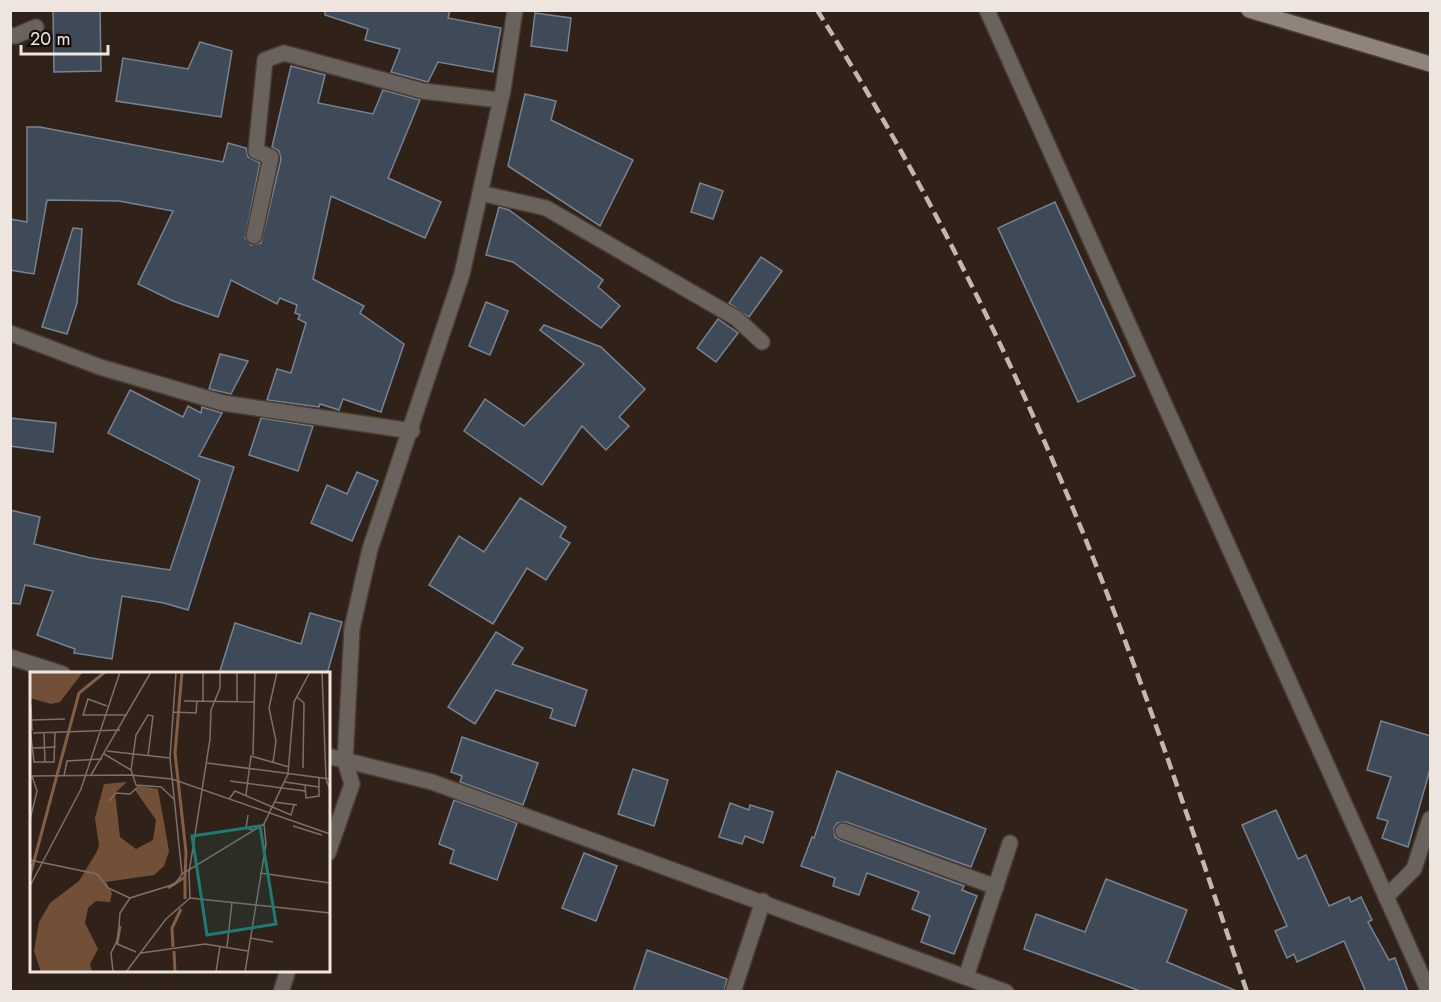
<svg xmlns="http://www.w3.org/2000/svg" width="1441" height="1002" font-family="Jost,sans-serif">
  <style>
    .building { fill: #3f4a58; stroke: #778393; stroke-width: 1.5 }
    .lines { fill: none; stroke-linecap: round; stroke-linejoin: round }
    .lane-casing { stroke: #4b3d34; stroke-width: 18 }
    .street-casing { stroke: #4b3d34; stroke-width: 18 }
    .secondary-casing { stroke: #4b3d34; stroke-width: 18 }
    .lane { stroke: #69625d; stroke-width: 15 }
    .street { stroke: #69625d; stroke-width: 15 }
    .secondary { stroke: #8f847b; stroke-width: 15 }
    .rail { stroke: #c3b8b1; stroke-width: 4.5; stroke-dasharray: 12 6; stroke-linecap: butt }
    .inset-river { fill: none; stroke: #825f45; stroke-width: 3 }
    .inset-road { fill: none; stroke: #7c7068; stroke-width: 1.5 }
    .view { fill: #1a7c74; fill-opacity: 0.15; stroke: #1a7c74; stroke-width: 3 }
    .inset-edge { fill: none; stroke: #efe5df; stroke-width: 3 }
  </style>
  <rect width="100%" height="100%" fill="#302218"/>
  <g class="building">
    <polygon points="53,10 100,10 101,71 54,72"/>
    <polygon points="325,10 450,10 448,18 501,28 493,72 438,62 428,82 391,72 400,49 365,40 368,29 325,15"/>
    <polygon points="535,13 571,18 567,51 531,46"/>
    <polygon points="200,42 232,51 221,117 116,101 123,58 188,69"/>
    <polygon points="291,66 325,75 318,103 373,114 383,90 420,100 388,178 441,202 425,238 331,196 313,279 364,306 360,313 404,344 381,412 343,399 339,410 320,404 319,407 267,400 277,369 291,373 306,323 298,319 300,315 295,313 297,305 280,298 277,304 231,280 218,317 173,301 138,284 173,211 119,201 47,200 34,274 10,270 10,219 27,222 27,127 40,127 223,162 228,143 246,148 248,157 260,163 245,238 251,245 261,243 281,159 279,151 272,147"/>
    <polygon points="525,94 556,101 551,120 633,160 600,226 508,166"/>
    <polygon points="700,183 723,191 713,219 691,212"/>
    <polygon points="1055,202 1135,376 1078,402 998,228"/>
    <polygon points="499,207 509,210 603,280 598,287 620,306 601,328 513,262 486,255"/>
    <polygon points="73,228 82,229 77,303 67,334 42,327"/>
    <polygon points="761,257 782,271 749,317 729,303"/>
    <polygon points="486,302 508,311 490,355 469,346"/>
    <polygon points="718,319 738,333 716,362 697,348"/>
    <polygon points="544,325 601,347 645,389 619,417 629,426 606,450 582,426 542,485 464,431 485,399 524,426 584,364 540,330"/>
    <polygon points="220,354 248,361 231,394 209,389"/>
    <polygon points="130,390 183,417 188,406 201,413 202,407 222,413 199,456 234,467 188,610 164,603 122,596 112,659 74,653 75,649 37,635 53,591 25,585 20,604 10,603 10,510 40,517 34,544 91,558 170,570 200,480 108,433"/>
    <polygon points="10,418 56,423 53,452 10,446"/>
    <polygon points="261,418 313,426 298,471 249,455"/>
    <polygon points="357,472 378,481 352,541 311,523 327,485 347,494"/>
    <polygon points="520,498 566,527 560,537 570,543 546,580 527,568 493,624 429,585 459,536 484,552"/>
    <polygon points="310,613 342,622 327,674 219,674 235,623 301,644"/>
    <polygon points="496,632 523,648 512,664 587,690 575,726 550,718 553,709 496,690 475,724 448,707"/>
    <polygon points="1381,721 1431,736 1431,766 1408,847 1382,838 1388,821 1377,818 1391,777 1367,770"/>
    <polygon points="462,737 538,763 523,805 460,782 462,776 451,772"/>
    <polygon points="633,769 668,780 654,826 618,814"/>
    <polygon points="837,771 986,829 971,867 846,822 837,823 834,828 835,837 840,840 964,886 962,890 977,896 954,954 921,942 930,916 912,909 919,892 867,873 859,895 833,886 835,878 801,866 812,837 814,838"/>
    <polygon points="454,800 517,823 497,880 450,863 454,850 439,844"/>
    <polygon points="730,803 749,810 750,805 773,812 763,843 745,836 742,844 719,837"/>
    <polygon points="1276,810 1298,859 1306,855 1329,906 1349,897 1351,902 1361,897 1372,920 1368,922 1389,960 1395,958 1408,992 1366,992 1344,941 1297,962 1294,954 1287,958 1275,931 1287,926 1242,825"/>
    <polygon points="584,853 617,866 596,921 562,908"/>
    <polygon points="1106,879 1187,910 1167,962 1239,992 1143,992 1024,949 1036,914 1085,932"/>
    <polygon points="647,950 727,979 724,992 633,992"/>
  </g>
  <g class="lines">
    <g class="lane-casing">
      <g id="lane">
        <polyline points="10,35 15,36 36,27"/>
        <polyline points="480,193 546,208 736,318 762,342"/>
        <polyline points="254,236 271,157 256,151 265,60 284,53 423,91 499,100"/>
      </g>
    </g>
    <g class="street-casing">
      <g id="street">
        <polyline points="987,10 1429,992"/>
        <polyline points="10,333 100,367 223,403 412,431"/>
        <polyline points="10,657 63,674"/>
        <polyline points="328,756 432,782 1006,992"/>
        <polyline points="843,831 996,887"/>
        <polyline points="328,853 352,784 345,761 352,628 370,549 462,274 503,90 515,10"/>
        <polyline points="1386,897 1414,869 1430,819"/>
        <polyline points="966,977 1010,843"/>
        <polyline points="281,992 288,970"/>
        <polyline points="733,992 763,901"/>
      </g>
    </g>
    <g class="secondary-casing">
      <polyline id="secondary" points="1249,10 1430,64"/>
    </g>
    <use href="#lane" class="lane"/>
    <use href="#street" class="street"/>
    <use href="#secondary" class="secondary"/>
    <path class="rail" d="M817,10C940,204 1040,415 1121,630C1166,749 1206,871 1247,992"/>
  </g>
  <g transform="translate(30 672)">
    <rect width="300" height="300" fill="#302218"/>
    <path d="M0,0H53L30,30L21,32L0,26ZM97,110L85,121L90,165L106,177L123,168L126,148L105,118L111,114L128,117L139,179L134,194L124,203L76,210L82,221L80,230L66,229L58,236L55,251L68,277L60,292L62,300H11L4,279L9,250L20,231L49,209L66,181L69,174L65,146L74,112Z" fill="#725037"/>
    <path class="inset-river" d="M0,204L49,21L75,0M155,205V227M138,216L155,205L156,180L145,81L152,0M87,272L90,254M143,275L142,256L151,237M144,279L145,300"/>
    <path class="inset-road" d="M146,0L140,86L152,202M292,0L296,107L300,118M267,25L274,31L273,96M154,29L225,30M173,29V0M207,30V0M1,33L2,59M77,34L58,27L53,43H97M143,40L166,41L167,29M2,48L35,47M0,56L4,90H24L25,60M3,61L90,58M14,61L15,90M2,76L26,75M77,79L140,86M74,82L101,98L106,113L131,115L144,127M223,83L225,0M243,90L246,69L239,36L247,0M177,91L300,107M101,98L106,63L118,43L123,44L118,84M61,103L121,0M0,104L101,103L142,107L300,162M34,104L37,89L72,87M200,109L275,119M255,110L289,115M275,113L276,126L289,124V106M216,123L221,84L259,95M199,127L205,119L261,143L264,133M79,129L86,121L100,122L109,114M244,130L267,133M218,143L216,156L223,158M0,148L7,119L2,104M263,154L292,163M0,188L67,202L78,216L100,226M230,201L300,211M0,214L51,117L90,0M160,226L300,241M220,266L243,270M85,271L106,280M197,275L202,230M111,281L175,272L218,279M83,300L81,281L88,267L90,241L100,226L145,212L152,202L234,152M96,300L136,247L160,226L159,201L180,67L181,38L190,16V0M186,300L190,274M215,300L236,172L234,152L258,102L264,30L280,0"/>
    <path class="view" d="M230,154L246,252L177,263L162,164Z"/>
    <rect width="300" height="300" class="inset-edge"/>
  </g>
  <rect width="1441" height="1002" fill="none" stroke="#efe5df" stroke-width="24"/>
  <path d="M21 45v9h87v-9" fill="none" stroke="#efe5df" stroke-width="3"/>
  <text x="30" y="45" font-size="18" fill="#efe5df" stroke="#130d09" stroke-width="4.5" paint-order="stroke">20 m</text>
</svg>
